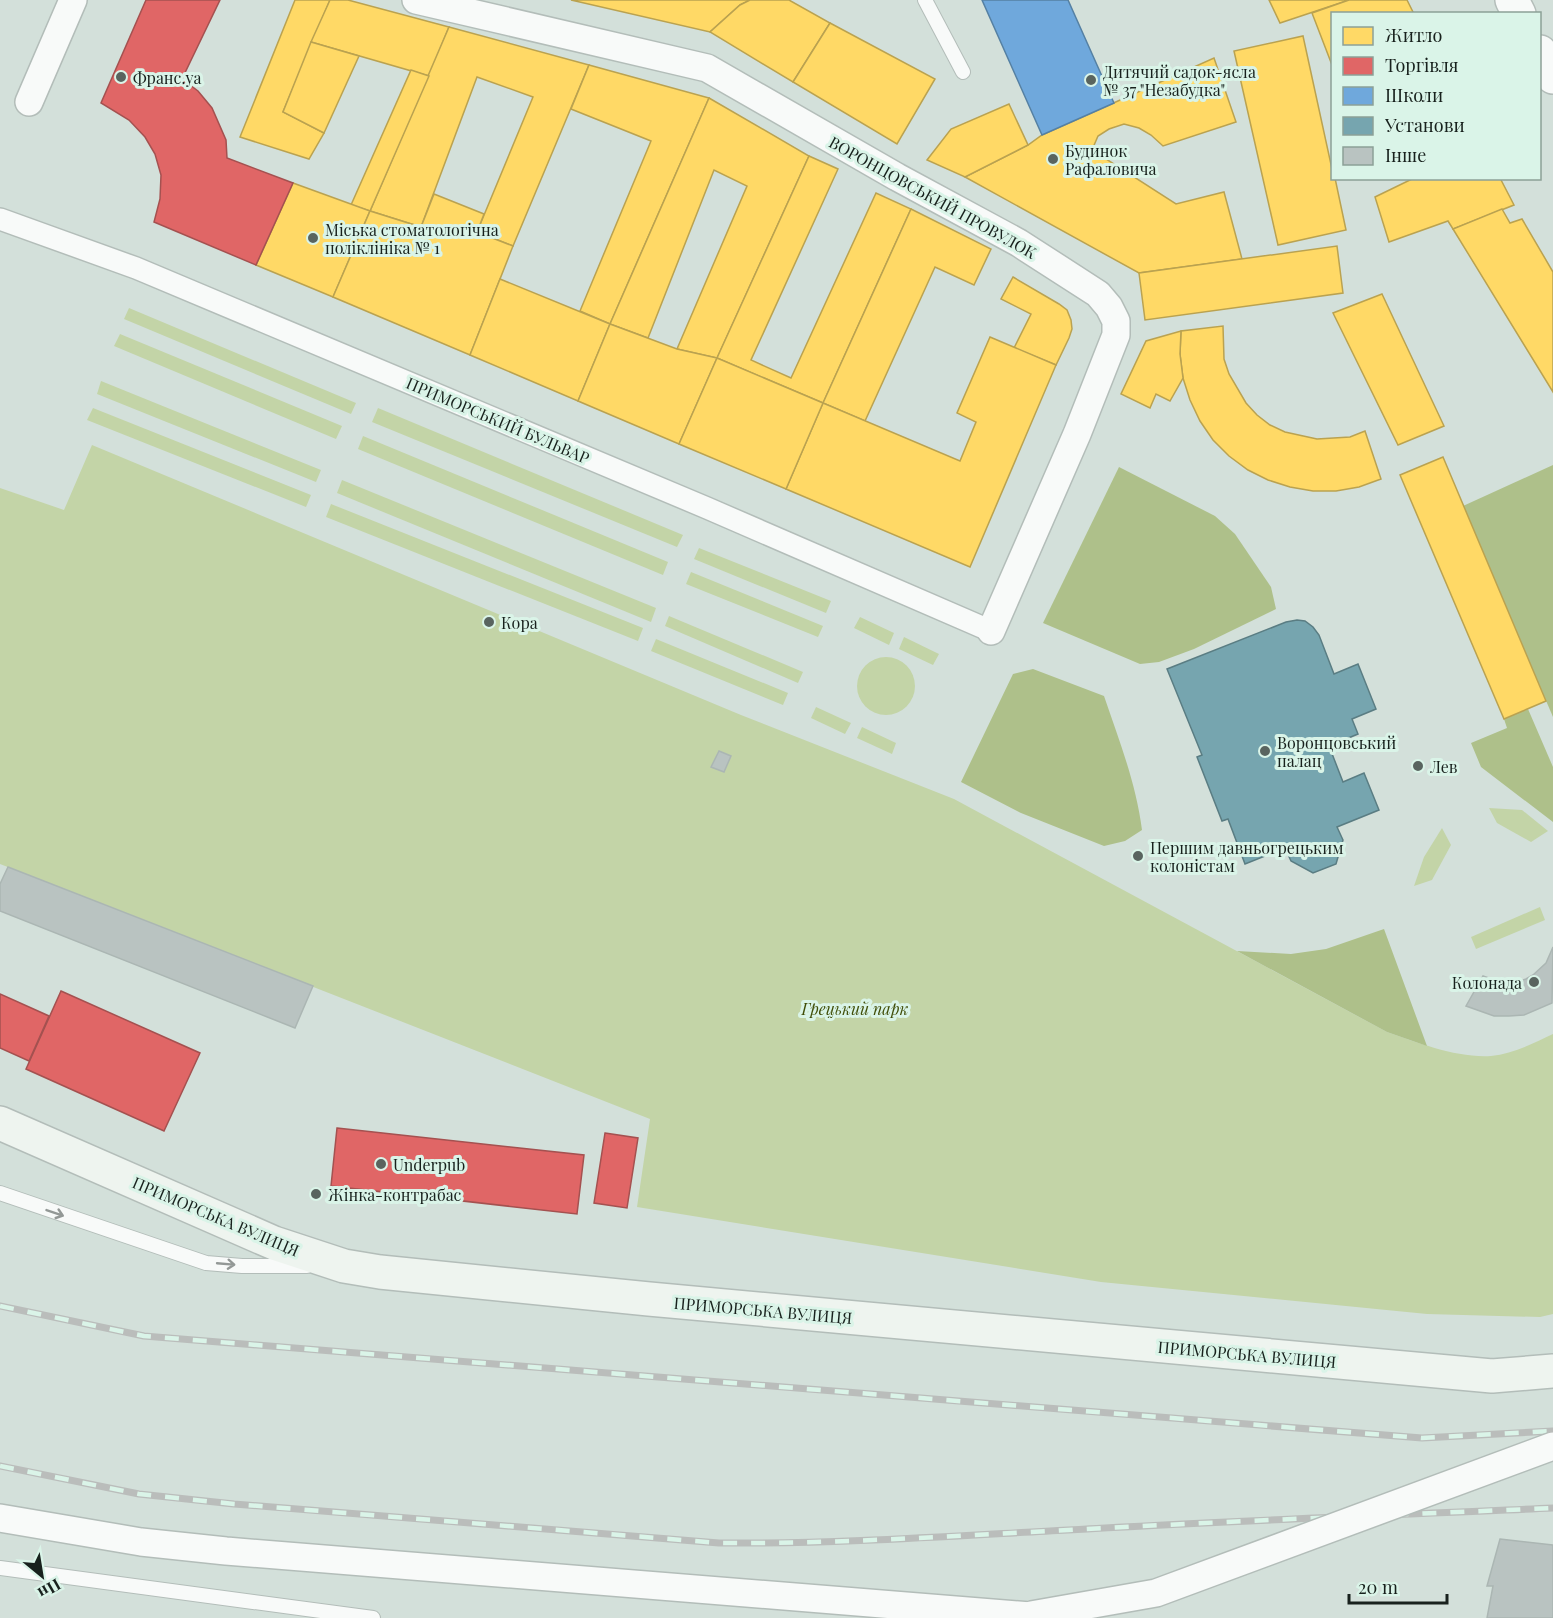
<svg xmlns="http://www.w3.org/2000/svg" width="1553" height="1618" font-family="'Playfair Display',serif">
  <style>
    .green { fill: #c3d4a7 }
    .forest { fill: #aec08a }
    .homes { fill: #ffd966; stroke: #baa250; stroke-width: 1.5 }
    .shops { fill: #e06666; stroke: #a45150; stroke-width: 1.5 }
    .schools { fill: #6fa8dc; stroke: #5580a3; stroke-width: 1.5 }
    .public { fill: #76a5af; stroke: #5a7d83; stroke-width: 1.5 }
    .building { fill: #b9c3c1; stroke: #abb6b3; stroke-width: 1.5 }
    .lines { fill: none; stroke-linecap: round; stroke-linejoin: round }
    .service-casing { stroke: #b3bdb9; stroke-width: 16 }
    .pedestrian-casing { stroke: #b3bdb9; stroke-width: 24 }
    .minor-casing { stroke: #b3bdb9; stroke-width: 30 }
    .tertiary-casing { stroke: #b3bdb9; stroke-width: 36 }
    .secondary-casing { stroke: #b3bdb9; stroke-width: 36 }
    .service { stroke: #f8faf9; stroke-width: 14 }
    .pedestrian { stroke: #f8faf9; stroke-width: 21 }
    .minor { stroke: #f8faf9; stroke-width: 27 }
    .tertiary { stroke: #f8faf9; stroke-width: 33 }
    .secondary { stroke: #eef4ef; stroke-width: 33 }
    .rail-casing { stroke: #babdbb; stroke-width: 7 }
    .rail { stroke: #daf4e8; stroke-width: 4.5; stroke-dasharray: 14; stroke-linecap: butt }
    .minor-bridge-casing { stroke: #b3bdb9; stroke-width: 30; stroke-linecap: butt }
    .minor-bridge { stroke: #f8faf9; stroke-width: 27 }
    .oneway { stroke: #939896 }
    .poi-dot { fill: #59645f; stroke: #daf4e8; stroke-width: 2 }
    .labels { text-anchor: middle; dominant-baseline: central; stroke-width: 6; stroke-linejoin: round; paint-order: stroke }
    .poi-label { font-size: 16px; fill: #18211d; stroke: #daf4e8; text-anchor: start }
    .street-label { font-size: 16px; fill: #18211d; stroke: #daf4e8 }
    .park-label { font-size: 16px; font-style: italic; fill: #404e08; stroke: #daf4e8 }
  </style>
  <rect width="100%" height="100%" fill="#d3e0da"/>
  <g class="green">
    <polygon points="129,308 356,403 351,414 124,319"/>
    <polygon points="120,334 342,426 336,439 114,346"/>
    <polygon points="101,381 321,470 316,482 97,394"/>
    <polygon points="93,408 311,495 306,507 87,420"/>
    <polygon points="378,408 683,535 677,547 372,422"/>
    <polygon points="363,436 668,562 663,575 358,449"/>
    <path d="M92,445L741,715L954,799L1387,1032C1419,1043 1456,1058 1491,1056C1513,1054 1534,1043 1553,1034V1314L1540,1317L1427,1314L1101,1282L637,1207L650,1119L0,864V488L64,510Z"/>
    <polygon points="342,480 656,608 651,622 337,493"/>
    <polygon points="331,504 643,628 638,641 326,517"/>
    <polygon points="699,548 831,601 826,613 694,559"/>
    <polygon points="691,572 823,626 818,637 686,584"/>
    <polygon points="669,616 803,672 798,683 665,626"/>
    <polygon points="860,617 894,633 889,645 854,628"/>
    <polygon points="904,637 939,654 933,665 899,649"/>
    <polygon points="656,639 788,693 783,705 651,651"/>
    <circle cx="886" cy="686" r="29"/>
    <polygon points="816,707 851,723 845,734 811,718"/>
    <polygon points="862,727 896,743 892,754 857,738"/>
    <polygon points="1489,808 1522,810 1548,831 1531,842 1497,823"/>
    <polygon points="1442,828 1451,845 1432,880 1414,886 1424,857"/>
    <polygon points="1540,907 1545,920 1476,949 1471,937"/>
  </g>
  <g class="forest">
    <polygon points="1553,465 1553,717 1463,506"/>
    <polygon points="1119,467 1215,516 1235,534 1271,587 1276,609 1194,649 1159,662 1140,664 1043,623"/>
    <path d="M1033,669L1104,696C1119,740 1136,783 1142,830L1125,841L1104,846L1021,813L961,782L1013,674Z"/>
    <polygon points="1528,709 1553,767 1553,822 1481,767 1471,743 1507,728 1504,719"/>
    <polygon points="1384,929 1427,1046 1387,1032 1237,951 1291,954 1326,949"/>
  </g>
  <g class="homes">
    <polygon points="295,0 330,0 283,112 324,133 309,159 240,137"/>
    <polygon points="330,0 348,0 449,27 429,76 311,42"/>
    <polygon points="571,0 750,0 740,5 710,32"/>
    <polygon points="750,0 789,0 830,23 793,82 710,32 740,5"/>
    <polygon points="1269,0 1349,0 1280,23"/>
    <polygon points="1349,0 1407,0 1414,14 1332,14 1332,65 1312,13"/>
    <polygon points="830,23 935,79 897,144 793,82"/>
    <polygon points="449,27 589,65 513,246 477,232 533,97 477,77 421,227 370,211"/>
    <polygon points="1303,36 1332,169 1332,178 1335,178 1346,230 1278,245 1234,51"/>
    <polygon points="311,42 359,56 324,133 283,112"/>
    <polygon points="1214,58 1236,122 1163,146 1151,135 1139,128 1124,124 1109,129 1098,136 1092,150 1176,204 1224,192 1242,259 1139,273 965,177 1028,145 1042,135"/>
    <polygon points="589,65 709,98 610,324 580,311 651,141 571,109"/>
    <polygon points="411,70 429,76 370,211 351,205"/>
    <polygon points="709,98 809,156 717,358 677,349 747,186 714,170 648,338 610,324"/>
    <polygon points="1009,104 1028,145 965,177 927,160 951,129"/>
    <polygon points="809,156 838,169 751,360 791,378 876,193 911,209 823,403 717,358"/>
    <polygon points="1414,178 1500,178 1514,205 1453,229 1448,221 1389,242 1375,197"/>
    <polygon points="293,183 370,211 333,297 256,265"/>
    <polygon points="434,194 484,214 477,232 513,246 470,355 333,297 370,211 421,227"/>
    <polygon points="911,209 991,249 974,285 935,267 865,421 823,403"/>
    <polygon points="1502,209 1510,223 1522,219 1553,272 1553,392 1453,229"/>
    <polygon points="1337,246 1343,293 1145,320 1139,273"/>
    <polygon points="1013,277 1059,304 1067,310 1071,320 1072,329 1069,338 1056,365 1014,348 1031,314 1001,299"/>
    <polygon points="500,279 610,324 578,401 470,355"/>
    <polygon points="1382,294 1444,426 1398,445 1333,313"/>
    <polygon points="610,324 677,349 717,358 679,444 578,401"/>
    <polygon points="1223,326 1224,359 1229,374 1246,403 1257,415 1270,425 1285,432 1317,439 1350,437 1365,431 1381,479 1359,487 1336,491 1313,491 1290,487 1268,480 1248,470 1229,456 1213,440 1200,421 1190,400 1183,378 1180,354 1181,331"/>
    <polygon points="1181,331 1180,354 1183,378 1170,401 1156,394 1150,408 1121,394 1146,341"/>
    <polygon points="990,337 1056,365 970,567 786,489 823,403 960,461 976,422 957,413"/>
    <polygon points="717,358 823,403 786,489 679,444"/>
    <polygon points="1443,457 1546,701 1504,719 1400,475"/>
  </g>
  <g class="shops">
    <polygon points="146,0 220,0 182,79 198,91 212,108 226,140 227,158 293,183 256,265 154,222 160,199 161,175 155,154 145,137 129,120 101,103"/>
    <polygon points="61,991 200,1053 164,1131 26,1069"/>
    <polygon points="0,994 49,1016 29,1061 0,1048"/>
    <polygon points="337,1128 584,1155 577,1214 331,1186"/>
    <polygon points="605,1133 638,1138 627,1208 594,1203"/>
  </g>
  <polygon class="schools" points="982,0 1068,0 1114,103 1042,135"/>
  <polygon class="public" points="1297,620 1305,621 1313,627 1319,635 1334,674 1358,664 1376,709 1352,719 1358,734 1329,746 1343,782 1364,773 1379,810 1337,827 1343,840 1336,864 1313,873 1291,861 1285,848 1245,864 1228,819 1222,821 1197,757 1202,755 1167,669 1286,622"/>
  <g class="building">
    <polygon points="719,751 731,756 724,772 711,767"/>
    <polygon points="8,867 313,986 295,1028 0,911 0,884"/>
    <polygon points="1553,947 1552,1003 1524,1015 1509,1016 1494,1016 1466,1006 1483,976 1500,982 1517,982 1526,979 1533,975 1546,963"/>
    <polygon points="1500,1539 1553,1545 1553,1618 1487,1618 1493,1586 1487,1586"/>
  </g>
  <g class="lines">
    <g class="service-casing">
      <g id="service">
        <polyline points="925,0 963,72"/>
        <polyline points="0,1193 206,1263 242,1266 307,1266"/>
        <polyline points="0,1568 373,1618"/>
      </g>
    </g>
    <g class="pedestrian-casing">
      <polyline id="pedestrian" points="0,219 136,268 707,508 991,631"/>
    </g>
    <g class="minor-casing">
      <g id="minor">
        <polyline points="416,0 707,68 897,177 1019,243 1098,294 1109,307 1116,321 1116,335 1077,434 991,631"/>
        <polyline points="29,102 73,0"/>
        <polyline points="0,1518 141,1542 226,1551 1055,1618"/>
      </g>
    </g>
    <g class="tertiary-casing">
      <g id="tertiary">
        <polyline points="1512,0 1519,14"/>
        <polyline points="1540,52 1553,77"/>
      </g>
    </g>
    <g class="secondary-casing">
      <polyline id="secondary" points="0,1123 274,1243 344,1266 380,1272 649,1299 1492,1376 1553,1371"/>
    </g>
    <use href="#service" class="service"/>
    <use href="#pedestrian" class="pedestrian"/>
    <use href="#minor" class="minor"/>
    <use href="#tertiary" class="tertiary"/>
    <use href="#secondary" class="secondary"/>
    <g class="rail-casing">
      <g id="rail">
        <polyline points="0,1306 144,1336 1422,1438 1553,1431"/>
        <path d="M0,1466L139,1494L234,1504L719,1543C835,1544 951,1536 1068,1530C1229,1521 1391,1515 1553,1508"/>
      </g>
    </g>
    <use href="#rail" class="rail"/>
    <g class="minor-bridge-casing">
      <polyline id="minor-bridge" points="1031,1615 1156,1593 1553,1446"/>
    </g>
    <use href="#minor-bridge" class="minor-bridge"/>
  </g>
  <defs><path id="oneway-shaft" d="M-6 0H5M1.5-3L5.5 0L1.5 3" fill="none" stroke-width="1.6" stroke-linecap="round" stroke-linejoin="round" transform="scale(1.5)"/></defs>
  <g class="oneway">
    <use href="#oneway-shaft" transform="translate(55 1213) rotate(19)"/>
    <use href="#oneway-shaft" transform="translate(226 1264) rotate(5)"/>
  </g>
  <g class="poi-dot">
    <circle cx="121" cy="77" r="6"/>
    <circle cx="1091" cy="80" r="6"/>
    <circle cx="1053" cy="159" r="6"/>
    <circle cx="313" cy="238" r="6"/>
    <circle cx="489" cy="622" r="6"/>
    <circle cx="1265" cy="751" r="6"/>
    <circle cx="1418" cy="766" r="6"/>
    <circle cx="1138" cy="856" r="6"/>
    <circle cx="1534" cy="982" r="6"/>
    <circle cx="381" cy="1164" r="6"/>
    <circle cx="316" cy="1194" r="6"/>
  </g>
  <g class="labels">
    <g class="poi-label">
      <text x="1103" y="71">Дитячий садок-ясла<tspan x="1103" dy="18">№ 37 "Незабудка"</tspan></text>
      <text x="133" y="77">Франс.уа</text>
      <text x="1065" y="150">Будинок<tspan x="1065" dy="18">Рафаловича</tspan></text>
      <text x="325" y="229">Міська стоматологічна<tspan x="325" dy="18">поліклініка № 1</tspan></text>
      <text x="501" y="622">Кора</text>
      <text x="1277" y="742">Воронцовський<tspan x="1277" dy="18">палац</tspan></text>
      <text x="1430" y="766">Лев</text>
      <text x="1150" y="847">Першим давньогрецьким<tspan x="1150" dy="18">колоністам</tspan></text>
      <text x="1522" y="982" text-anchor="end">Колонада</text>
      <text x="393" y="1164">Underpub</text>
      <text x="328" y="1194">Жінка-контрабас</text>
    </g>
    <g class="street-label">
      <text transform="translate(933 197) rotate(29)">ВОРОНЦОВСЬКИЙ ПРОВУЛОК</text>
      <text transform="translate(498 420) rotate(23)">ПРИМОРСЬКИЙ БУЛЬВАР</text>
      <text transform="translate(216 1216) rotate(23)">ПРИМОРСЬКА ВУЛИЦЯ</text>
      <text transform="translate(763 1310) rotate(5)">ПРИМОРСЬКА ВУЛИЦЯ</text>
      <text transform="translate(1247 1354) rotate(5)">ПРИМОРСЬКА ВУЛИЦЯ</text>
    </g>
    <g class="park-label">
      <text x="855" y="1008">Грецький парк</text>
    </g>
  </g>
  <rect x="1331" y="12" width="210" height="168" fill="#daf4e8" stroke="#8ca097" stroke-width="1.5"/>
  <rect x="1343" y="27" width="30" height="18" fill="#ffd966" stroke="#8ca097" stroke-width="1.5"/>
  <text x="1385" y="42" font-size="18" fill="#18211d">Житло</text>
  <rect x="1343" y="57" width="30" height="18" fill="#e06666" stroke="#8ca097" stroke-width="1.5"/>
  <text x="1385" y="72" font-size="18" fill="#18211d">Торгівля</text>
  <rect x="1343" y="87" width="30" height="18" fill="#6fa8dc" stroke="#8ca097" stroke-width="1.5"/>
  <text x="1385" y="102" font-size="18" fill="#18211d">Школи</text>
  <rect x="1343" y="117" width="30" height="18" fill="#76a5af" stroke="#8ca097" stroke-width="1.5"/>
  <text x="1385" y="132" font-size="18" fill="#18211d">Установи</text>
  <rect x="1343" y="147" width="30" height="18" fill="#b9c3c1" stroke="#8ca097" stroke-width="1.5"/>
  <text x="1385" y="162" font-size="18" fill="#18211d">Інше</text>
  <g transform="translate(42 1576) rotate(150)" stroke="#daf4e8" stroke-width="4.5" paint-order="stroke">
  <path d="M0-4.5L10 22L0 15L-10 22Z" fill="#18211d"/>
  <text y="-9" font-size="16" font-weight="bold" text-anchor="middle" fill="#18211d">Пн</text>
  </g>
  <path d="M1349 1594v9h98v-9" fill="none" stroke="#18211d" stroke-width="3"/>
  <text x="1358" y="1594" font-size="18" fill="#18211d" stroke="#daf4e8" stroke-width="4.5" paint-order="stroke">20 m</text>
</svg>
